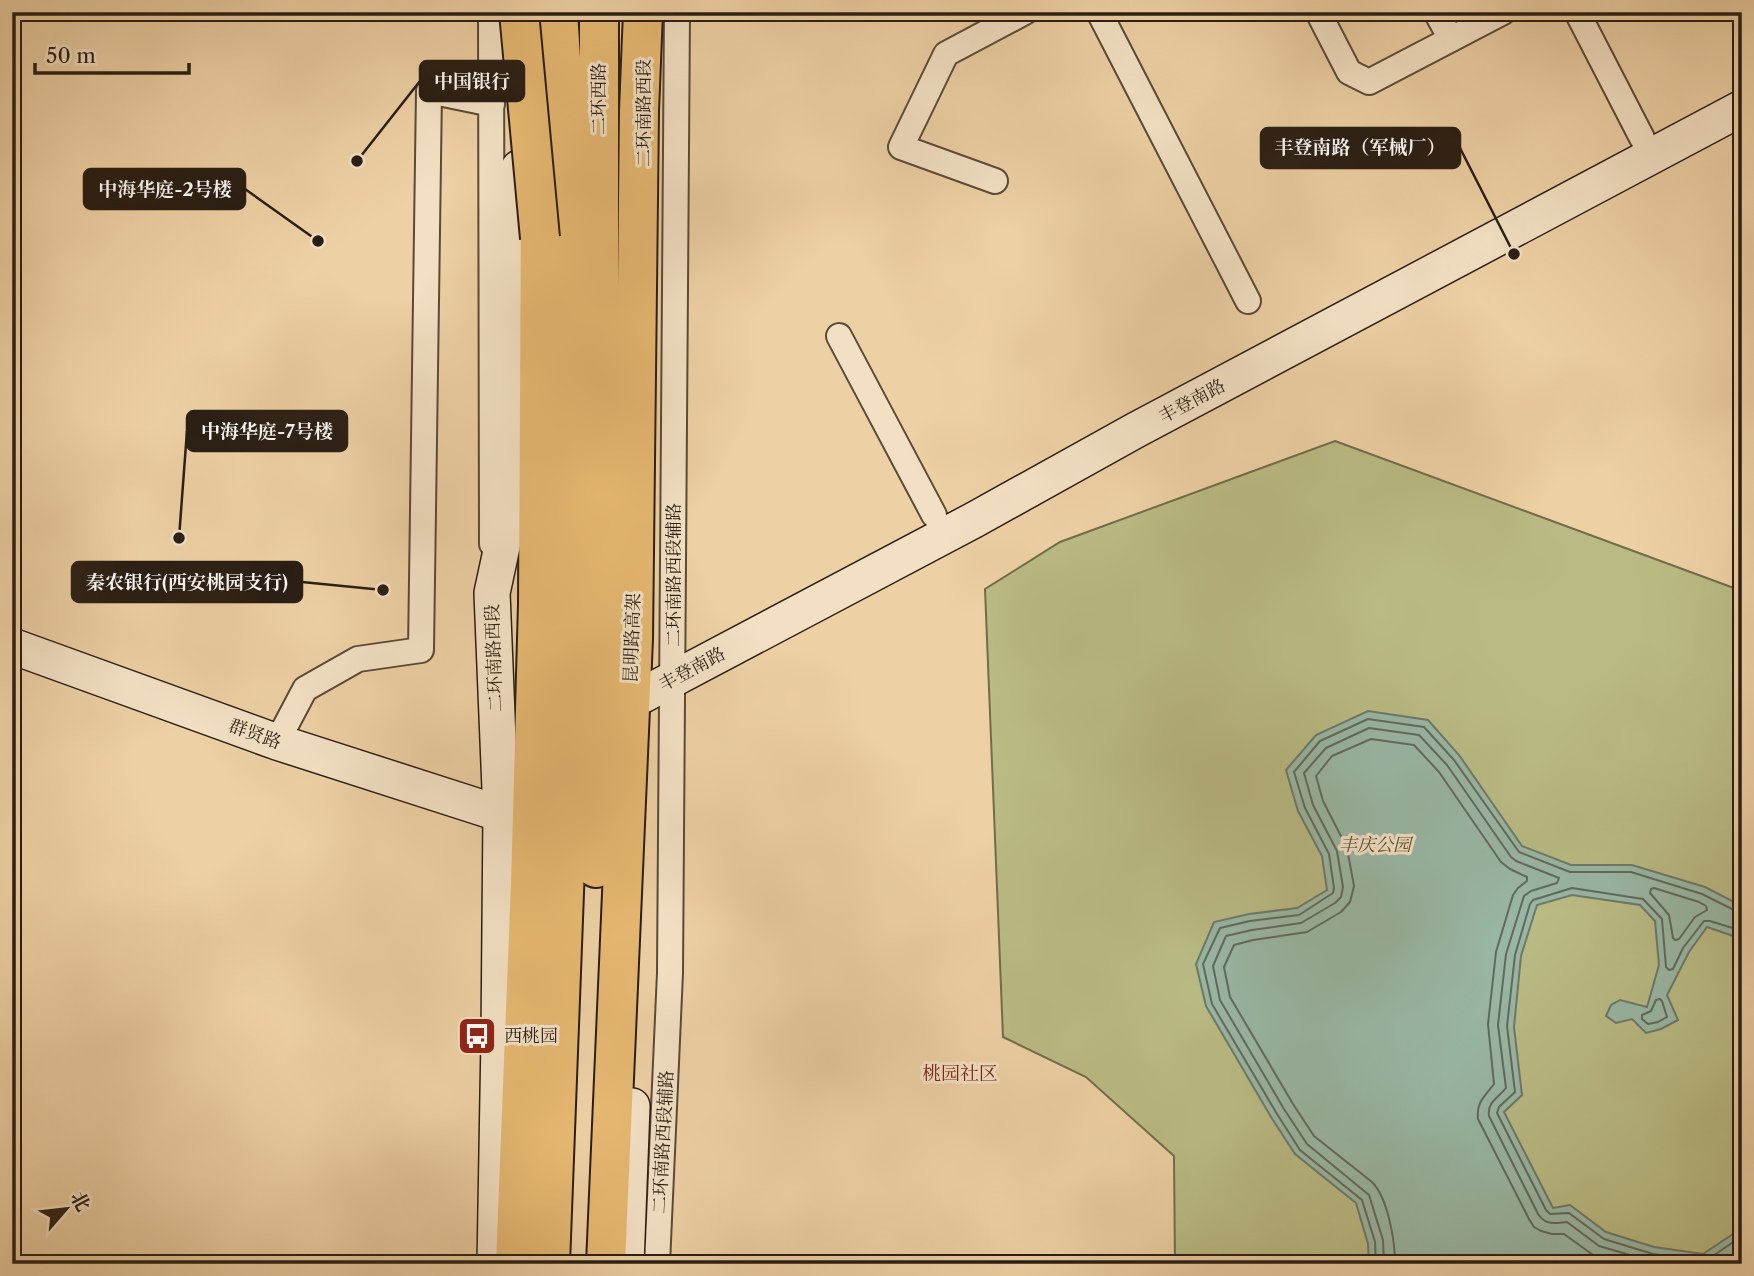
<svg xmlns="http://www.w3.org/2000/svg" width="1754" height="1276" font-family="'Libre Caslon Text','Noto Serif SC',serif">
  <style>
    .green { fill: #babb84; stroke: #726c4c; stroke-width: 2 }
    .water { fill: #99b7a5; stroke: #6c7a6b; stroke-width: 2 }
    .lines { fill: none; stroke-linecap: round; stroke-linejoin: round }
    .shore { stroke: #616a5c; stroke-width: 2 }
    .street-casing { stroke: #5a4a38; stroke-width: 28 }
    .secondary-casing { stroke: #291e14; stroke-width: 38 }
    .highway-casing { stroke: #291e14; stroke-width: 42 }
    .street { stroke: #f3e0c4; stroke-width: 24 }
    .secondary { stroke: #f3e0c4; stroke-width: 35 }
    .highway { stroke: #e6b872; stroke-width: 38 }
    .highway-bridge-casing { stroke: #291e14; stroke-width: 42; stroke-linecap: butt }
    .highway-bridge { stroke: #e6b872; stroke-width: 38 }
    .labels { text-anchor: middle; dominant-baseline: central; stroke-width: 6; stroke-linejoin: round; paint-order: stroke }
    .street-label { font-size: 18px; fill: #291e14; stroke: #f3e0c4 }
    .park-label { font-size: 18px; font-style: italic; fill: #544d36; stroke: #f3e0c4 }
    .poi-label { font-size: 18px; fill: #291e14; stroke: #f3e0c4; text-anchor: start }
    .neighbourhood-label { font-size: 19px; fill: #7a1f14; stroke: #f3e0c4 }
    .leader { fill: none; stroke: #291e14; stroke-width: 2.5 }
    .callout-dot { fill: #291e14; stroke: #f3e0c4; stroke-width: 2.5 }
    .callout { fill: #291e14; stroke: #291e14; stroke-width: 2.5 }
    .callout-label { font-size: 19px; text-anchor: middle; font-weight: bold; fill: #fff }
  </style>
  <rect width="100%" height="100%" fill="#edd0a4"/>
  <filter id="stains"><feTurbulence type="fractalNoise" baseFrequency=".00286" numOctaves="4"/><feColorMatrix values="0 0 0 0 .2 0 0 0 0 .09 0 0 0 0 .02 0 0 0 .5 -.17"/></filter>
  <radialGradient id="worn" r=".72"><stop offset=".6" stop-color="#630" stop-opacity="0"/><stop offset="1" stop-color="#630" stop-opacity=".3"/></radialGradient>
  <polygon class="green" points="1335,441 1742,591 1742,1264 1175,1264 1174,1156 1086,1077 1003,1037 985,589 1060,542"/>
  <polygon class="water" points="1368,711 1428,720 1459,755 1522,846 1571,865 1632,865 1705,887 1742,906 1742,939 1707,927 1689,952 1667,995 1678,1020 1661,1029 1646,1033 1632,1019 1616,1023 1606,1016 1611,1005 1620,1000 1647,1007 1659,965 1655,921 1640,905 1572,895 1537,905 1521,956 1514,1027 1522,1095 1504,1112 1553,1208 1570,1205 1606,1232 1654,1247 1703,1254 1742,1228 1742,1264 1369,1264 1368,1244 1356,1203 1295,1154 1271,1117 1206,1006 1196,964 1214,922 1249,914 1297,908 1327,890 1322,856 1298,811 1286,770 1316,735"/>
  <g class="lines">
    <g class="shore">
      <polygon points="1654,888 1699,902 1706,906 1707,910 1695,917 1679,939 1675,940 1673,938 1669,915 1650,893 1651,889"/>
      <polyline points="1742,931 1710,921 1704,921 1683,948 1673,969 1669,970 1666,967 1662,919 1643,899 1572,888 1533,900 1530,904 1515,955 1507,1026 1515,1092 1499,1107 1497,1113 1546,1210 1550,1214 1569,1213 1604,1239 1653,1254 1701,1261 1707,1260 1742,1236"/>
      <polygon points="1660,999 1662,1001 1667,1017 1658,1022 1648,1024 1642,1019 1642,1015 1651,1011 1656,1000"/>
      <polyline points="1376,1264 1375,1242 1362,1200 1300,1150 1277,1114 1212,1004 1203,964 1220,928 1250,921 1299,915 1333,893 1334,888 1329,854 1305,808 1294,772 1320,741 1368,719 1424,727 1454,760 1519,852 1570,872 1631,872 1702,894 1736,911 1742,912"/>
      <path d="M1384,1264L1383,1240L1369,1195L1307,1144L1284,1109L1220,1000L1213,966L1226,936L1252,930L1301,923L1335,903L1341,897L1343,887L1337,851L1313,805L1304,773L1326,748L1369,728L1419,735L1447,765L1511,857L1516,861L1559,878L1557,883L1531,891L1524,896L1506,954L1498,1025L1506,1088C1498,1098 1487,1102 1489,1116L1538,1214C1546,1226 1555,1223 1567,1222L1599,1246L1661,1264"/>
      <path d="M1395,1264C1395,1241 1388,1198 1372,1182L1314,1136L1293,1104L1230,997L1224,967L1234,945L1253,940L1307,932L1341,912L1350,902L1354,886L1347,848L1323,801L1316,776L1332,756L1371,739L1414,745L1439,772L1501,862L1510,869L1527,877V881L1518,888L1513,895L1496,952L1488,1024L1494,1084C1485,1096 1476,1102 1478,1119L1529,1219L1534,1227L1541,1231L1552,1234H1564L1593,1255L1620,1264"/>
    </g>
    <g class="street-casing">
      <g id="street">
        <polyline points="491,12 492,544"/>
        <polyline points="1099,12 1248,301"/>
        <polyline points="1318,12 1349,72 1369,82 1503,12"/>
        <polyline points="1436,12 1451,39"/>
        <polyline points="1577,12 1642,138"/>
        <polyline points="995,181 901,147 946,54 1025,12"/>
        <polyline points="839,336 934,515"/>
        <polyline points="277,742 305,689 358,659 421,650 429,91 492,104"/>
        <polyline points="657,1264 670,973 677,12"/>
      </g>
    </g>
    <g class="secondary-casing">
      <g id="secondary">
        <polyline points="12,646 277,742 501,814"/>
        <polyline points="643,695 974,520 1136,430 1742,108"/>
        <polyline points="495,1264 499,1038 501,814 492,593 515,486 519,168"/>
        <polyline points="626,1264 632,1106"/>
      </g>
    </g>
    <g class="highway-casing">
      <g id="highway">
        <polyline points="596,868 599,816 599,12"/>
        <polyline points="515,1264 530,884 538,604 540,203"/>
        <polyline points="550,1264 567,813 564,580 569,181 558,12"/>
        <polyline points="606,1264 633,639 639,111 643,12"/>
      </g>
    </g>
    <use href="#street" class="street"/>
    <use href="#secondary" class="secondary"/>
    <use href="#highway" class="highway"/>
    <g class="highway-bridge-casing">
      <polyline id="highway-bridge" points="519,12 540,238"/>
    </g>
    <use href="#highway-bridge" class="highway-bridge"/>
  </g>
  <defs>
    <g id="bus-square" transform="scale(2.0125)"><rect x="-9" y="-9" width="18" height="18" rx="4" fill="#8f2418" stroke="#f3e0c4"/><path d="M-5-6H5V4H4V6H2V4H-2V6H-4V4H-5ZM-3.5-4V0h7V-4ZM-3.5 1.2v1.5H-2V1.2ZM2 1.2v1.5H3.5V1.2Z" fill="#fff"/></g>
  </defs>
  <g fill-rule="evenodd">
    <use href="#bus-square" x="477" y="1036"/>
  </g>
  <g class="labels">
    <g class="street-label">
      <text transform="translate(599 99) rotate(-90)">二环西路</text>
      <text transform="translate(644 113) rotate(-90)">二环南路西段</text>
      <text transform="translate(1192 401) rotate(-28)">丰登南路</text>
      <text transform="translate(674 575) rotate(-90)">二环南路西段辅路</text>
      <text transform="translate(632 638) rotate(-88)">昆明路高架</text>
      <text transform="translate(494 658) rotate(-92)">二环南路西段</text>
      <text transform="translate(692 669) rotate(-28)">丰登南路</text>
      <text transform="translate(255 734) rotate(20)">群贤路</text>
      <text transform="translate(663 1142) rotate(-87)">二环南路西段辅路</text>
    </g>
    <g class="park-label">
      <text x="1375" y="845">丰庆公园</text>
    </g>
    <g class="poi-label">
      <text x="504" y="1036">西桃园</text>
    </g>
    <g class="neighbourhood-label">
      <text x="960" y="1073">桃园社区</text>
    </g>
  </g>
  <path class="leader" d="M357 161L420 81M1514 254L1460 148M318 241L245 189M179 538L187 431M383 590L302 582"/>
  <g class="callout-dot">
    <circle cx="357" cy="161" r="7"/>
    <circle cx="1514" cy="254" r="7"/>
    <circle cx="318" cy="241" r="7"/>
    <circle cx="179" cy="538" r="7"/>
    <circle cx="383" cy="590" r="7"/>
  </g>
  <g class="callout">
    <rect x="420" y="61" width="104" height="40" rx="7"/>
    <rect x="1261" y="128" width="199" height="40" rx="7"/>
    <rect x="84" y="169" width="161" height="40" rx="7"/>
    <rect x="187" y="411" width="160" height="40" rx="7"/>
    <rect x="72" y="562" width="230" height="40" rx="7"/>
  </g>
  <g class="callout-label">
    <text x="472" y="88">中国银行</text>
    <text x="1360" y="154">丰登南路（军械厂）</text>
    <text x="165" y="196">中海华庭-2号楼</text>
    <text x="267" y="438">中海华庭-7号楼</text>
    <text x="187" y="589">秦农银行(西安桃园支行)</text>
  </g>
  <rect width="1754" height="1276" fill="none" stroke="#edd0a4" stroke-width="42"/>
  <rect x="14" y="14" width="1726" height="1248" fill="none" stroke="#291e14" stroke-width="3.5"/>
  <rect x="21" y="21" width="1712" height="1234" fill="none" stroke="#291e14" stroke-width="2"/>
  <g transform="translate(66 1209) rotate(62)" stroke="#f3e0c4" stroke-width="5" paint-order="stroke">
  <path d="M0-5L12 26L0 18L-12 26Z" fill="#291e14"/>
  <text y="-10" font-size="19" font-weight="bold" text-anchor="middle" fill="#291e14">北</text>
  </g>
  <path d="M35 63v10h154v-10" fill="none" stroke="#291e14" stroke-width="3.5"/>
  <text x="46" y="63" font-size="21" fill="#291e14" stroke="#f3e0c4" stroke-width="5" paint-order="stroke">50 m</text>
  <rect width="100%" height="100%" filter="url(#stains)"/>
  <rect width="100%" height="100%" fill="url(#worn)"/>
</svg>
